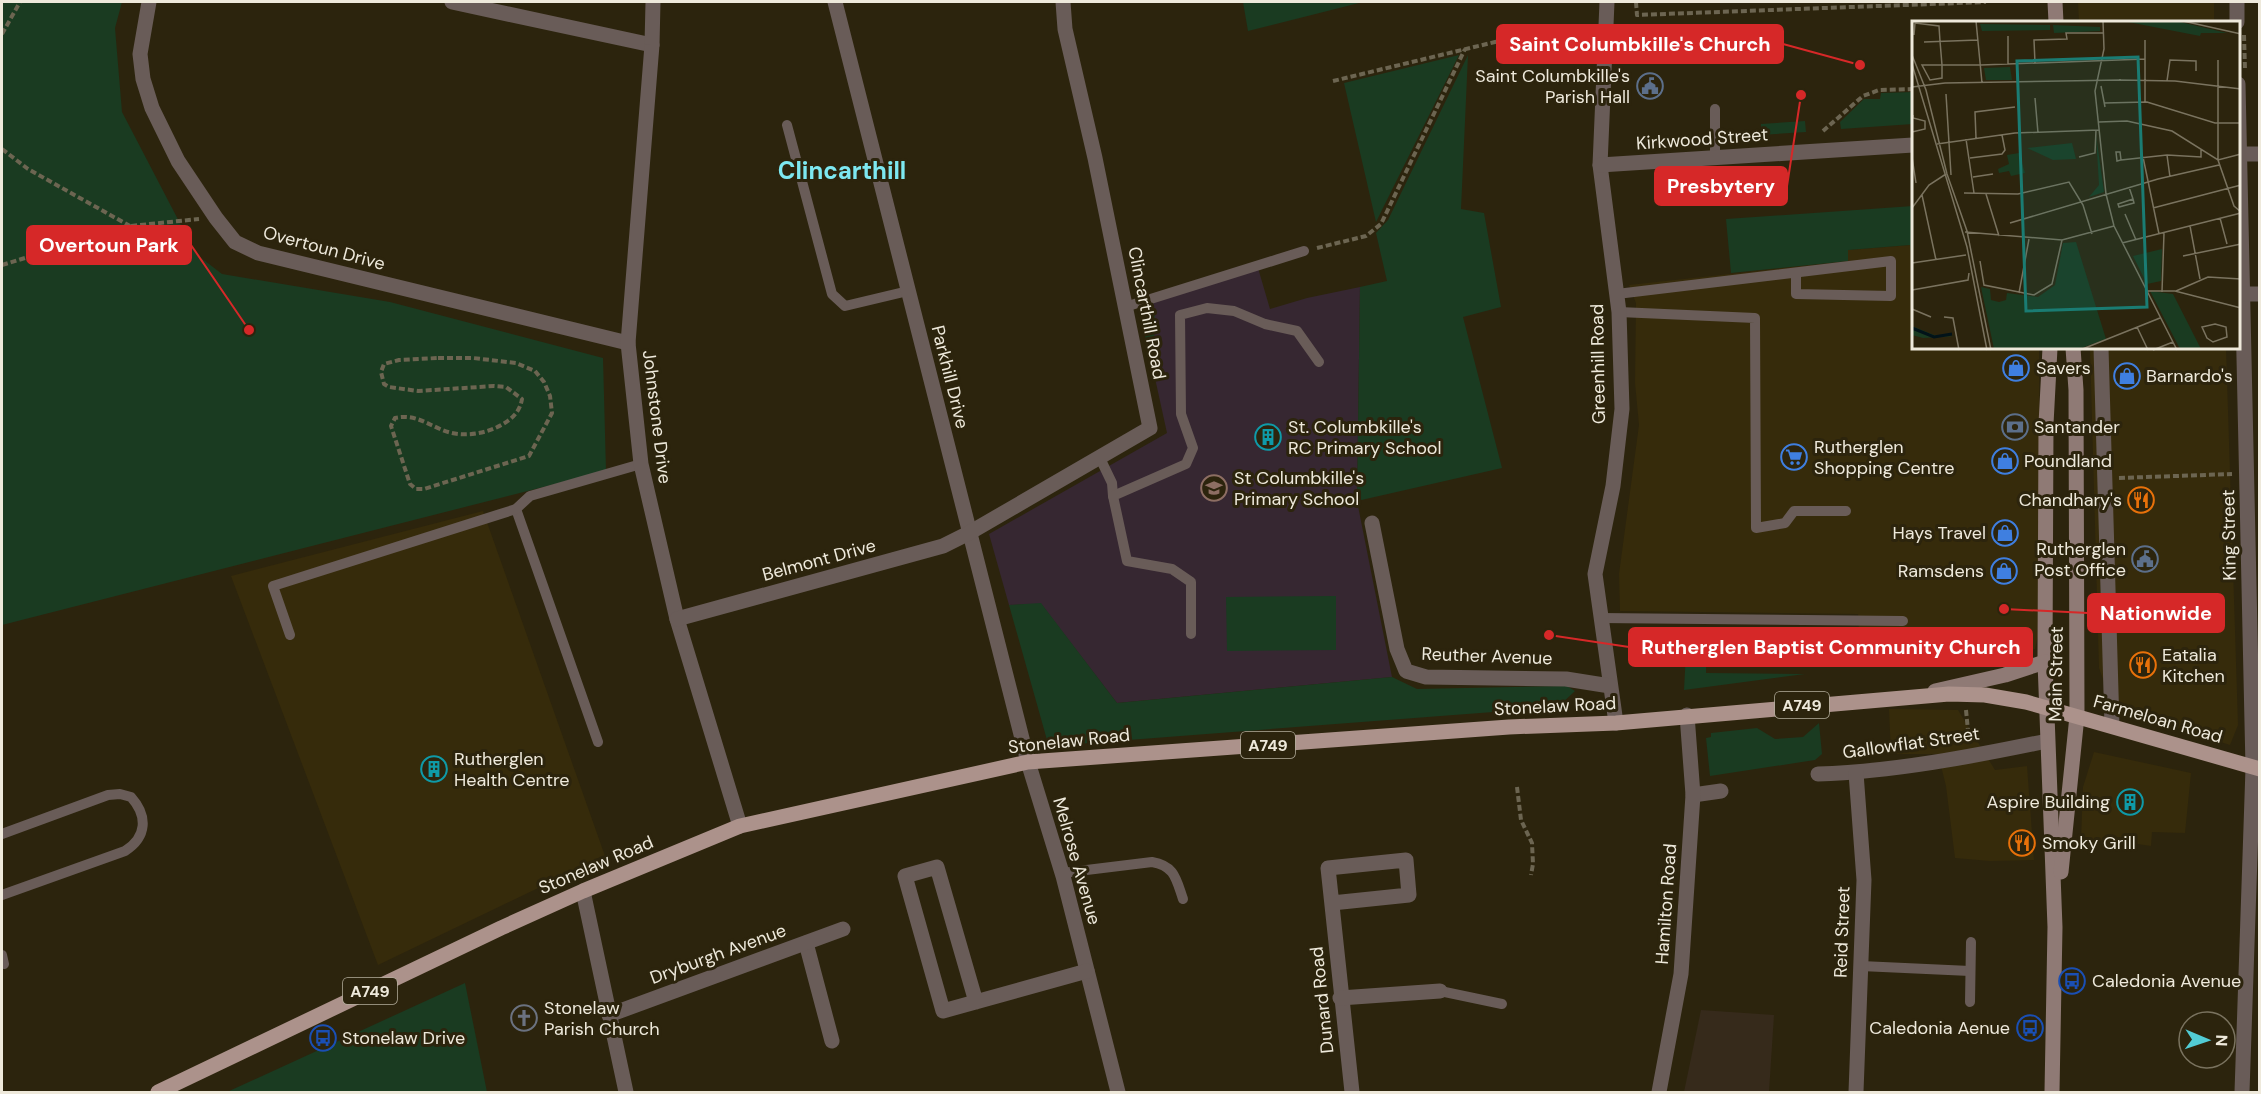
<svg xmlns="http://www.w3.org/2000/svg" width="2261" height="1094" font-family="'DM Sans',sans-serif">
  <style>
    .built { fill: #362b0b }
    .industrial { fill: #362a1b }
    .education { fill: #362731 }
    .green { fill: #1a3b21 }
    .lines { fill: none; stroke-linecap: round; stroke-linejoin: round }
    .path { stroke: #6c6551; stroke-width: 4; stroke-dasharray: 6 3; stroke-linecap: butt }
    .lane { stroke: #695c58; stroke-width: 10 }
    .street { stroke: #695c58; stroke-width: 15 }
    .secondary { stroke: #8f7a75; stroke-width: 15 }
    .primary { stroke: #ac928b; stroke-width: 15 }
    .labels { text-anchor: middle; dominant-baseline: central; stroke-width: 6; stroke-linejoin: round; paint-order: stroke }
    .shield { fill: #2c240d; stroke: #b4ae9d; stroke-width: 1.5 }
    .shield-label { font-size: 16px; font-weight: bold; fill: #eee9db }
    .poi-label { font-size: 18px; fill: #eee9db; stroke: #2c240d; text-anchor: start }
    .street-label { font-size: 18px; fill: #eee9db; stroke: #2c240d }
    .district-label { font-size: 24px; font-weight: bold; fill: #7de8f1; stroke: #2c240d }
    .inset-river { fill: none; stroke: #021319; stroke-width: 3 }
    .inset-road { fill: none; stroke: #7a735f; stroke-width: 1.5 }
    .view { fill: #1a7c73; fill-opacity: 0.15; stroke: #1a7c73; stroke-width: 3 }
    .inset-edge { fill: none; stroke: #eee9db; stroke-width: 3 }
    .leader { fill: none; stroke: #d62828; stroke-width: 2 }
    .callout-dot { fill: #d62828; stroke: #2c240d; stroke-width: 2 }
    .callout { fill: #d62828; stroke: #d62828; stroke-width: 2 }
    .callout-label { font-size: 20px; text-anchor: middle; font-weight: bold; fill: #fff }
  </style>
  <rect width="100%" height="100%" fill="#2c240d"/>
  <g class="built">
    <polygon points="2078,2 2214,2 2214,22 2079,22"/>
    <polygon points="1911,245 1913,265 1913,348 2039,348 2040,627 2035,649 2009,656 1860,655 1858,614 1620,611 1619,574 1639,425 1635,383 1636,303 1629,285 1847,261 1848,250"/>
    <polygon points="2090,348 2226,348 2238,725 2230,745 2136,715 2108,693 2099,668"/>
    <polygon points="483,511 605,856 378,965 231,576"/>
    <polygon points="1889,709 1958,710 1995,770 2027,766 2034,860 1990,861 1955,858 1946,786 1938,754 1891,754"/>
    <polygon points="2094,752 2191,773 2185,833 2152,832 2151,846 2118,841 2081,841 2083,787"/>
  </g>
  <polygon class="industrial" points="1701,1010 1774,1015 1769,1092 1684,1092"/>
  <polygon class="education" points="1258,268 1270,309 1307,298 1360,287 1357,501 1392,677 1117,703 1041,604 1009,605 989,534 1167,433 1139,305"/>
  <g class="green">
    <polygon points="2,2 122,2 115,28 122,112 196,254 222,274 390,302 603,358 606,471 2,625"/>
    <polygon points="1243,2 1363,2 1248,31"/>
    <polygon points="1459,55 1376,222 1344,83"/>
    <polygon points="1468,55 1461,209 1484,213 1501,307 1463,317 1502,468 1357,501 1360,287 1387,281 1376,233 1388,220"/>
    <polygon points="1913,92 1913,124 1841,129 1840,122 1864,99 1880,99 1881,93"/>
    <polygon points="1805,121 1806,132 1761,135 1761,124"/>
    <polygon points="1913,206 1913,265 1910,245 1848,250 1848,261 1731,273 1726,219"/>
    <polygon points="1155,310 1153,376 1141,315"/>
    <polygon points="1336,596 1336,650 1227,651 1226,597"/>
    <polygon points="1041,603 1117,703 1392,677 1417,689 1567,686 1575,691 1558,707 1076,744 1047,740 1009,605"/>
    <polygon points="1687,633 1706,634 1706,673 1805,674 1684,690"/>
    <polygon points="1819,723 1822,754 1815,760 1710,776 1706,738 1711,737 1711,733 1757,728 1775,739 1803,737"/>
    <polygon points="465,983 487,1092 227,1092"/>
  </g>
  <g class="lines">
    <g class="path">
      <polyline points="1636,2 1637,15 1986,2"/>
      <polyline points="2,34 20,2"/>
      <polyline points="2244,35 2245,70"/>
      <polyline points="1333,81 1495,42 1590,27"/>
      <polyline points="1823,131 1863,96 1879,90 1913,89"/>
      <polyline points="2,149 28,169 130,226"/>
      <polyline points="1317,248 1366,236 1381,224 1465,49"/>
      <polyline points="2,265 130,226 199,219"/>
      <path d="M438,358H473L516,363L535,371L544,382L550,396L552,413L529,456L424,489H416L410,484L391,426L395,418C413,414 424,422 440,429C459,438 485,435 503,424C513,418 520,411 522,399L506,387L494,386L418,391L389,387L384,384L381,372L384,364L399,360Z"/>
      <polyline points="2119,478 2232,474"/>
      <polyline points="1966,710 1969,741"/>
      <polyline points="1517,787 1521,820 1532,843 1533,864 1531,875"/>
    </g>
    <g class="lane">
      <polyline points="1715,109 1715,158"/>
      <polyline points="787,125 832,294 845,306 908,291"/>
      <polyline points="1617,294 1891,261 1891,296 1796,294 1796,273"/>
      <polyline points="1125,307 1304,251"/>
      <polyline points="1619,312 1755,318 1756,528 1785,523 1794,511 1846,511"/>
      <polyline points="1099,456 1112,483 1113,496"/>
      <polyline points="516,509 598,742"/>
      <polyline points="1600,618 1903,621"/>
      <polyline points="1191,634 1191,582 1172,569 1127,561 1113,496 1186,464 1193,448 1181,414 1180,315 1207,308 1234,311 1265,324 1297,331 1319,362"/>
      <polyline points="290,635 273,586 516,509 530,496 641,464"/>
      <path d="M2,834L108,795L120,794L131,797C148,816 147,837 125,851L2,895"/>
      <path d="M1062,873L1152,862C1175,866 1176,879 1183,899"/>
      <polyline points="2,955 4,964"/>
      <polyline points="1861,966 1970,971"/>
      <polyline points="1440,991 1502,1004"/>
      <polyline points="1970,1002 1971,942"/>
    </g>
    <g class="street">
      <polyline points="149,2 140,54 143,79 152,108 178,161 216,218 235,242 258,253 628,343"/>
      <polyline points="452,2 652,45"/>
      <polyline points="653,2 652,45 628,343 641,464 677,619 740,826"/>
      <polyline points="835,2 1028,762 1063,876 1118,1092"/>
      <polyline points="1607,2 1600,165 1619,312 1622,409 1613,486 1595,574 1616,723"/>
      <polyline points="2237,2 2237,22"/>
      <polyline points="2238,84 2253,768 2242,1092"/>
      <polyline points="2240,154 2260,154"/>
      <polyline points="1600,165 1913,145"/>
      <polyline points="2238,294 2260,294"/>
      <polyline points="2101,348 2112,726"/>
      <polyline points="1372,523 1397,649 1406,671 1426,677 1566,679 1610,686"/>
      <polyline points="677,619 943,546 969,533 1150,428 1095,158 1065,29 1063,2"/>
      <path d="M1818,774C1891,772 1975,756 2047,741"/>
      <polyline points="1693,795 1721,791"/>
      <polyline points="583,891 626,1092"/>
      <polyline points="1332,903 1409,895 1406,860 1328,868 1352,1092"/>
      <polyline points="806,943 832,1041"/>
      <polyline points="1340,998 1440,991"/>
      <polyline points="976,1002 937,867 905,876 943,1011 1087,971"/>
      <polyline points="609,1015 843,929"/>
      <polyline points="1659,1092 1681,974 1693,795 1687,715"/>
      <polyline points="1856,1092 1864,880 1856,773"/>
    </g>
    <g class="secondary">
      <polyline points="2055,2 2056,22"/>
      <polyline points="2050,348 2046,424 2045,662 2055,927 2052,1092"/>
      <polyline points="1935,691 2005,675 2045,662"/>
      <polyline points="2061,872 2077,716 2076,390 2073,348"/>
    </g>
    <polyline class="primary" points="158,1092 501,928 583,891 740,826 1028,762 1509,727 1616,723 1949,694 1985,695 2026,702 2260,769"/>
  </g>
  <defs>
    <g id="civic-ring" transform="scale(1.35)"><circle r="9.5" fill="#2c240d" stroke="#5c6f8a" stroke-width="1.5"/><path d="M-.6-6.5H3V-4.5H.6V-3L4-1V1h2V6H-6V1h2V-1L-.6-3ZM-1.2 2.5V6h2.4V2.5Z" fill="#5c6f8a"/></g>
    <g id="shop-ring" transform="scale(1.35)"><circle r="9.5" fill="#2c240d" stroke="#3f7fe0" stroke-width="1.5"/><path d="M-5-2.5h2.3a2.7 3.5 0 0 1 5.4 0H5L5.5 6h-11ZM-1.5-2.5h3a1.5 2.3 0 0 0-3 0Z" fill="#3f7fe0"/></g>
    <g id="bank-ring" transform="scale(1.35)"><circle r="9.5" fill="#2c240d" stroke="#5c6f8a" stroke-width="1.5"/><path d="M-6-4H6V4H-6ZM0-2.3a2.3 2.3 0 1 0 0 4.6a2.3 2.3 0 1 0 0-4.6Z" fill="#5c6f8a"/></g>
    <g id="building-ring" transform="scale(1.35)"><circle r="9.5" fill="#2c240d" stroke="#0f9aa8" stroke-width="1.5"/><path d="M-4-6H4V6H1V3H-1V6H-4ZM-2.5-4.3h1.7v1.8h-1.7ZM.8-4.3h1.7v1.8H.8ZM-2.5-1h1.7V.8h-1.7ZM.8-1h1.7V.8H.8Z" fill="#0f9aa8"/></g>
    <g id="supermarket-ring" transform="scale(1.35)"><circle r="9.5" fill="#2c240d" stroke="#3f7fe0" stroke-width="1.5"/><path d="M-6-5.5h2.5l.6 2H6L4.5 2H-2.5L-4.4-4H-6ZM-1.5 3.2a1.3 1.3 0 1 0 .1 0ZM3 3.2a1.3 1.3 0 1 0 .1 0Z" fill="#3f7fe0"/></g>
    <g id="school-ring" transform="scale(1.35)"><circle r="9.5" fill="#2c240d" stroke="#8d6e63" stroke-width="1.5"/><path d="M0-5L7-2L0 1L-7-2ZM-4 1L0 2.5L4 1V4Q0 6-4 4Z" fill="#8d6e63"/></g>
    <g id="restaurant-ring" transform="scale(1.35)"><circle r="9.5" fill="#2c240d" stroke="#e8710a" stroke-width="1.5"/><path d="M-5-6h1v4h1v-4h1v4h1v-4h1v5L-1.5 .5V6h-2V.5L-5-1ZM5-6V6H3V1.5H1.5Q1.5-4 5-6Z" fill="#e8710a"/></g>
    <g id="bus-ring" transform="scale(1.35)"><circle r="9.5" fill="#2c240d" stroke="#1a4fb4" stroke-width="1.5"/><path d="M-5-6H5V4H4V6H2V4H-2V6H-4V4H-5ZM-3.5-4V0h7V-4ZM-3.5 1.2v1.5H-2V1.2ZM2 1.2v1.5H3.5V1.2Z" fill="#1a4fb4"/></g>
    <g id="church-ring" transform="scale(1.35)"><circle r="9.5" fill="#2c240d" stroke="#6b7280" stroke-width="1.5"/><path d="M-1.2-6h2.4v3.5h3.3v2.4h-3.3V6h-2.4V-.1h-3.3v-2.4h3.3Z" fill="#6b7280"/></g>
  </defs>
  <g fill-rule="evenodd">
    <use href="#civic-ring" x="1650" y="86"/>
    <use href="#shop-ring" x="2016" y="368"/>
    <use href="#shop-ring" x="2127" y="376"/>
    <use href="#bank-ring" x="2015" y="427"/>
    <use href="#building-ring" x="1268" y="437"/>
    <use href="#supermarket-ring" x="1794" y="457"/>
    <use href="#shop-ring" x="2005" y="461"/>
    <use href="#school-ring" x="1214" y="488"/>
    <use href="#restaurant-ring" x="2141" y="500"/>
    <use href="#shop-ring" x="2005" y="533"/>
    <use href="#civic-ring" x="2145" y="559"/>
    <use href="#shop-ring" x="2004" y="571"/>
    <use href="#restaurant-ring" x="2143" y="665"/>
    <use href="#building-ring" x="434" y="769"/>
    <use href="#building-ring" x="2130" y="802"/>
    <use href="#restaurant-ring" x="2022" y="843"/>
    <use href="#bus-ring" x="2072" y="981"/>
    <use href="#church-ring" x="524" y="1018"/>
    <use href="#bus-ring" x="2030" y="1028"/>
    <use href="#bus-ring" x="323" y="1038"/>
  </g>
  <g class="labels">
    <g class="shield">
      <rect x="1775" y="692" width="54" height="26" rx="4.5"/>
      <rect x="1241" y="732" width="54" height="26" rx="4.5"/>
      <rect x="343" y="978" width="54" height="26" rx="4.5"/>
    </g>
    <g class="shield-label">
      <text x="1802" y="705">A749</text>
      <text x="1268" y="745">A749</text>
      <text x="370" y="991">A749</text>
    </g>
    <g class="poi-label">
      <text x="1630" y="76" text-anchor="end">Saint Columbkille's<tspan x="1630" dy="21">Parish Hall</tspan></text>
      <text x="2036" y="368">Savers</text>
      <text x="2146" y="376">Barnardo's</text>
      <text x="1288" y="427">St. Columbkille's<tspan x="1288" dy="21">RC Primary School</tspan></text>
      <text x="2034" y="427">Santander</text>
      <text x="1814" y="447">Rutherglen<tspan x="1814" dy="21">Shopping Centre</tspan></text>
      <text x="2024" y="461">Poundland</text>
      <text x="1234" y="478">St Columbkille's<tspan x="1234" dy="21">Primary School</tspan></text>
      <text x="2122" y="500" text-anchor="end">Chandhary's</text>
      <text x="1986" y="533" text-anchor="end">Hays Travel</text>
      <text x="2126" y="549" text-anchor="end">Rutherglen<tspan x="2126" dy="21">Post Office</tspan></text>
      <text x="1984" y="571" text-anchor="end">Ramsdens</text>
      <text x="2162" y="655">Eatalia<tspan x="2162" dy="21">Kitchen</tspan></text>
      <text x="454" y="759">Rutherglen<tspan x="454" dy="21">Health Centre</tspan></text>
      <text x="2110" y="802" text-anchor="end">Aspire Building</text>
      <text x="2042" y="843">Smoky Grill</text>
      <text x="2092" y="981">Caledonia Avenue</text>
      <text x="544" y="1008">Stonelaw<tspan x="544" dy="21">Parish Church</tspan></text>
      <text x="2010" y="1028" text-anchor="end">Caledonia Aenue</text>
      <text x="342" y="1038">Stonelaw Drive</text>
    </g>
    <g class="street-label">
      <text transform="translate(1702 139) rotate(-4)">Kirkwood Street</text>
      <text transform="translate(324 248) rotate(15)">Overtoun Drive</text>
      <text transform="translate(1147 313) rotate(79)">Clincarthill Road</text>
      <text transform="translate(1598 364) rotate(-91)">Greenhill Road</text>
      <text transform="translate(950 377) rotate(76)">Parkhill Drive</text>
      <text transform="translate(657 417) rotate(83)">Johnstone Drive</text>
      <text transform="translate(2229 535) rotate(-91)">King Street</text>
      <text transform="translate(819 560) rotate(-15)">Belmont Drive</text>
      <text transform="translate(1487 656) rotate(2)">Reuther Avenue</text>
      <text transform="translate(2056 674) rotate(-89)">Main Street</text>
      <text transform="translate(1555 706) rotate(-3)">Stonelaw Road</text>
      <text transform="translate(2158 719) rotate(16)">Farmeloan Road</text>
      <text transform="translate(1069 741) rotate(-6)">Stonelaw Road</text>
      <text transform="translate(1911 743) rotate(-8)">Gallowflat Street</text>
      <text transform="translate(1077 861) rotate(74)">Melrose Avenue</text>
      <text transform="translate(596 865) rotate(-23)">Stonelaw Road</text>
      <text transform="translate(1666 904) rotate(-86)">Hamilton Road</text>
      <text transform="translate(1842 932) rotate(-88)">Reid Street</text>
      <text transform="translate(718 954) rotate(-20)">Dryburgh Avenue</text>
      <text transform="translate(1322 1000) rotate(-96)">Dunard Road</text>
    </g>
    <g class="district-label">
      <text x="842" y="170">Clincarthill</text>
    </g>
  </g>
  <g transform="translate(1912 21)">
    <rect width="328" height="328" fill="#2c240d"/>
    <path d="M211,0H264L315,12H289L288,15ZM68,3L138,4V9L70,10ZM141,4L188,6V10L142,12ZM98,46L100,59H74L72,47ZM184,114L192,171L177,176L187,164ZM160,122L164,138L141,139L115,127ZM107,132L113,152L99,155L97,150L87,152L86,148L97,143L95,134ZM164,221L194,318L167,328H82L69,266L78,268L79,279L87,281L94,279L95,272L126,276L143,264L151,222ZM250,228L249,260L235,263L221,235ZM238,270L261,273L289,328H268ZM0,305L22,314L43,315L11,317L0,314Z" fill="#1a3b21"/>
    <path class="inset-river" d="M0,307L22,316L40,313"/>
    <path class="inset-road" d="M64,0L70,62M191,0L192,28L183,70L194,173L202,205L265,329M271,0L329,13M2,14L3,2L27,5L28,20L30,44V57L18,59L10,44H69L233,38M96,15V43M12,21L66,19M0,34L14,69L35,153L55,210L79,329M306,39V139L322,185L329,191M123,42L122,19L155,18L154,12H191M0,43L55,226L75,329M207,59L263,60L329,68M255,60L258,39L284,40V50M189,65L193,86M0,66L33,62L209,59M34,73L39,154M123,77L126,112M233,81V19M192,82L235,81L303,102H329M187,101L215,100L260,110L306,139L329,133M0,111L13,108V100L1,97V94M64,117L63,91L103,86M54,118L62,172M25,123L103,112L187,109M204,131H208L209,139L205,140ZM255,134L258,156M0,136L4,162M167,136L183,132L184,109M231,136L247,213M58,137L90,133L93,129L90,114M209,139L255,134L289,136V129M61,156L81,153M217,166L221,178L222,182L207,186L206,183L221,178M52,172L106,173L157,161L171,184L180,213M74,173L87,215M10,174L24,239M0,187L17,164L34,153M241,187L329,164M213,193L224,219M308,197L315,223M98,202L246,158L307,144M278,205L288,258M53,211L150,219L202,205M210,222L329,192M271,235L329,223M68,240L72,264L122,274L140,263L150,219M0,242L54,234M0,269L56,259L57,252M235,270H263L329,287M264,270L296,256L329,258M250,271L252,212M107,272L117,218M0,288L19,296M32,296L41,297L47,329M303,303L314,306L315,316L301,321L295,317L290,306ZM225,306L236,329M168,329L248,297M241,329L261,321"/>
    <path class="view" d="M226,36L235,286L114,290L105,40Z"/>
    <rect width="328" height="328" class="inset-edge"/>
  </g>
  <path class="leader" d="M1860 65L1783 44M1801 95L1787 186M249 330L191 245M2004 609L2088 613M1549 635L1629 647"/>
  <g class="callout-dot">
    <circle cx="1860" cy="65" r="6"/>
    <circle cx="1801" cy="95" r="6"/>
    <circle cx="249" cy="330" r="6"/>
    <circle cx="2004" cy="609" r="6"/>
    <circle cx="1549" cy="635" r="6"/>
  </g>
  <g class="callout">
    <rect x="1497" y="25" width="286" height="38" rx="6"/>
    <rect x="1655" y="167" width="132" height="38" rx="6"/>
    <rect x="27" y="226" width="164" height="38" rx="6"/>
    <rect x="2088" y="594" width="136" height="38" rx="6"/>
    <rect x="1629" y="628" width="403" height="38" rx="6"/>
  </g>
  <g class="callout-label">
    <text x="1640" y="51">Saint Columbkille's Church</text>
    <text x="1721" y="193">Presbytery</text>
    <text x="109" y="252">Overtoun Park</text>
    <text x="2156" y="620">Nationwide</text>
    <text x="1831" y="654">Rutherglen Baptist Community Church</text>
  </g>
  <rect width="2261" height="1094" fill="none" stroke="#eee9db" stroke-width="6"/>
  <g transform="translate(2207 1040) rotate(92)"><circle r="28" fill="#2c240d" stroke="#7a735f" stroke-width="1.5"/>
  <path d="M0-4.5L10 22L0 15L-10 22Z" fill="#52ccd5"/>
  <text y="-9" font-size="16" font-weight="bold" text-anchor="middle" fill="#eee9db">N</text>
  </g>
</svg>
